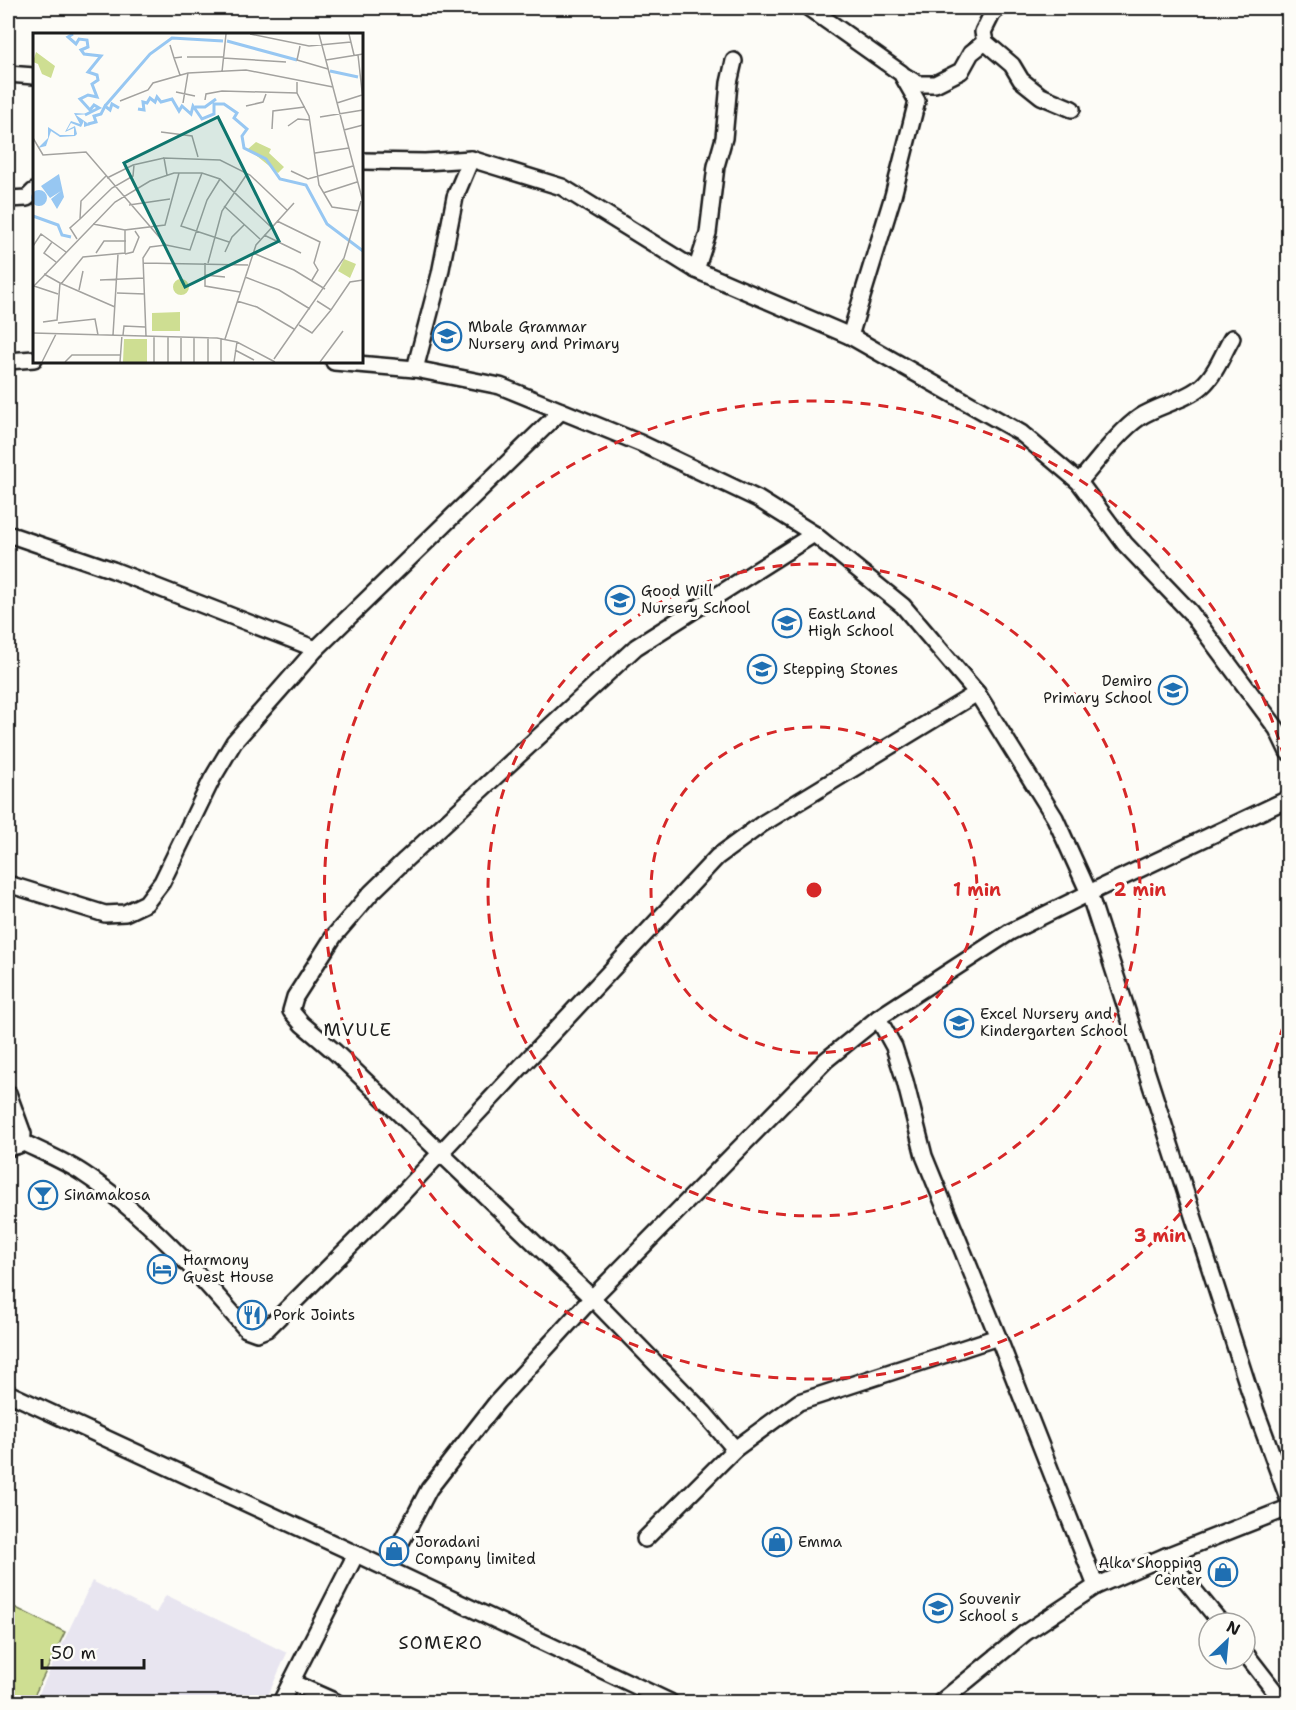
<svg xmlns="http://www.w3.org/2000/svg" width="1296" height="1710" font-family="'Shantell Sans',sans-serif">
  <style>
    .built { fill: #e8e5f0 }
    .green { fill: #cede92; stroke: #757d57; stroke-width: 1.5 }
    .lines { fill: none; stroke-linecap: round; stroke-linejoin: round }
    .minor-casing { stroke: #1c1c1c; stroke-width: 20 }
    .minor { stroke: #fdfcf7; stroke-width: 15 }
    .ring { fill: none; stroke: #d62828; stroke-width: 3; stroke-dasharray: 10 8 }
    .labels { text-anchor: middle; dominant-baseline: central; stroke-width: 6; stroke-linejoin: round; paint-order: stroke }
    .poi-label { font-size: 15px; fill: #1c1c1c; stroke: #fdfcf7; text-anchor: start }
    .quarter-label { font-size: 18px; letter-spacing: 1.5px; fill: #1c1c1c; stroke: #fdfcf7 }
    .inset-river { fill: none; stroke: #97c7f2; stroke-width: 3 }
    .inset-road { fill: none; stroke: #a3a29f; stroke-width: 1.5 }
    .view { fill: #0f766e; fill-opacity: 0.15; stroke: #0f766e; stroke-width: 3 }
    .inset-edge { fill: none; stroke: #1c1c1c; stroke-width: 3 }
    .centre { fill: #d62828; stroke: #fdfcf7; stroke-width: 3 }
    .ring-label { font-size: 18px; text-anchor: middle; font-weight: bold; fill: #d62828; stroke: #fdfcf7; stroke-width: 6; stroke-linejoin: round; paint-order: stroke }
  </style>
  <rect width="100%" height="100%" fill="#fdfcf7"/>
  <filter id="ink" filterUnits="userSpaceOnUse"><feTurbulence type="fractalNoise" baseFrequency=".0167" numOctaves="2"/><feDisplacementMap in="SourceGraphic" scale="12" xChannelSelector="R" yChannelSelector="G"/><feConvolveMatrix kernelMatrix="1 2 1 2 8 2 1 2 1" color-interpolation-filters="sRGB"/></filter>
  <g filter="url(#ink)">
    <polygon class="built" points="92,1581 156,1613 166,1595 287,1653 265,1702 35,1702"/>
    <polygon class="green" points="8,1604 65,1632 31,1702 8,1702"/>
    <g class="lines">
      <g class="minor-casing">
        <g id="minor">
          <polyline points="809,8 901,73 917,101 893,196 850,336"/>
          <polyline points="985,42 1012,65 1021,80 1041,96 1072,109"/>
          <polyline points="8,74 34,76"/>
          <polyline points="903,75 918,84 935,84 961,71 971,53 985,42 983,32 992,14 998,8"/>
          <polyline points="362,161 425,162 471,159"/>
          <polyline points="8,199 27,198 34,191"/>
          <polyline points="696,270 708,233 716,166 724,138 729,83 734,61"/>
          <polyline points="8,361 34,359"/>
          <polyline points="334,362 415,369 500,386 640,443 758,499 814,534 903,606 977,693 1055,818 1089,893 1256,1411 1288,1498"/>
          <polyline points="415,369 440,274 455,197 471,159 562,187 696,270 850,336 1021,433 1079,482 1125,544 1190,612 1277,729 1288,752"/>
          <path d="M1079,482C1096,463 1119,431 1140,417C1159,405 1186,400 1202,386C1216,374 1223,353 1232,338"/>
          <polyline points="8,534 113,570 316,649"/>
          <polyline points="8,884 105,914 125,913 146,903 162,882 212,779 234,742 316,649 561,411"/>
          <polyline points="878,1018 894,1047 905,1081 924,1156 998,1337 1096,1586"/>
          <polyline points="8,1093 23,1134 22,1142 19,1145 8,1148"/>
          <path d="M22,1142C42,1152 65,1161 84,1174C145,1214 198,1273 246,1329L257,1333L267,1329L402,1194L717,857L762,824L977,693"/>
          <polyline points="8,1393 356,1554 670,1702"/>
          <polyline points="735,1449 704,1413 592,1298 335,1052 302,1024 291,1011 295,997 334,936 371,893 405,860 636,647 814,534"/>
          <polyline points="645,1539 735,1449 799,1402 998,1337"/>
          <polyline points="1166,1556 1221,1623"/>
          <polyline points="387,1569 429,1489 497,1402 592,1298 826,1060 878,1018 1010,932 1089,893 1288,799"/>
          <polyline points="1245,1653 1283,1702"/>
          <polyline points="291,1682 336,1702"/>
          <polyline points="281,1702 356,1554"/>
          <polyline points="941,1702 1025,1633 1096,1586 1166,1556 1288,1508"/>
        </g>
      </g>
      <use href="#minor" class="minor"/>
    </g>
  </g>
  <g class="ring">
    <circle cx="814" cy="890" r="163"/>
    <circle cx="814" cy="890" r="326"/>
    <path d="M1288 1008A489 489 0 1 1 1288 772"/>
  </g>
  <defs>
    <g id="school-ring" transform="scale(1.5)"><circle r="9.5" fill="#fdfcf7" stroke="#1f6fb2" stroke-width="1.5"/><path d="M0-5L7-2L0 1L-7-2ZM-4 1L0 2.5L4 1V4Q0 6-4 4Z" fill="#1f6fb2"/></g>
    <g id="bar-ring" transform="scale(1.5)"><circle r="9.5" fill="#fdfcf7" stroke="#1f6fb2" stroke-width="1.5"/><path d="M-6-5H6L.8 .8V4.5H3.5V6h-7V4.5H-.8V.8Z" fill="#1f6fb2"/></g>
    <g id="hotel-ring" transform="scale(1.5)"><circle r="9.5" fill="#fdfcf7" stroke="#1f6fb2" stroke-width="1.5"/><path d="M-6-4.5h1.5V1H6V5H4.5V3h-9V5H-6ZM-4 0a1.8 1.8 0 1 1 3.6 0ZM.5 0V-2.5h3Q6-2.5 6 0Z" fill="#1f6fb2"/></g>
    <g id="restaurant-ring" transform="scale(1.5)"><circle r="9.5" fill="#fdfcf7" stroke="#1f6fb2" stroke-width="1.5"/><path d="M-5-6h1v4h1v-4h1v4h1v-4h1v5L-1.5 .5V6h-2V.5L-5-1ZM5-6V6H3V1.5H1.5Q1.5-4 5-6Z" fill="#1f6fb2"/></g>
    <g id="shop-ring" transform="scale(1.5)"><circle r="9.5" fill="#fdfcf7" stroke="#1f6fb2" stroke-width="1.5"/><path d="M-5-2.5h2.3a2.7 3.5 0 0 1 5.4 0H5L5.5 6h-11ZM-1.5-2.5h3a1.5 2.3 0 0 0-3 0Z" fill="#1f6fb2"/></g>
  </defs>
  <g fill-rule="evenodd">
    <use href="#school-ring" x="447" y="336"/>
    <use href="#school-ring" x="620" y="600"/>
    <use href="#school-ring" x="787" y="623"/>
    <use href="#school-ring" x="762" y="669"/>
    <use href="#school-ring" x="1173" y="690"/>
    <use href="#school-ring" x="959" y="1023"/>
    <use href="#bar-ring" x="43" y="1195"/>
    <use href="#hotel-ring" x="162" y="1269"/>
    <use href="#restaurant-ring" x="252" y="1315"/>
    <use href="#shop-ring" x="777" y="1542"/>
    <use href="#shop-ring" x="394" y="1551"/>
    <use href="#shop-ring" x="1223" y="1572"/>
    <use href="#school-ring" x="938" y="1608"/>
  </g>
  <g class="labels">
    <g class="poi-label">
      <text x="468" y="327">Mbale Grammar<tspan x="468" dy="17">Nursery and Primary</tspan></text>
      <text x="641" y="591">Good Will<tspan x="641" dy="17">Nursery School</tspan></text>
      <text x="808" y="614">EastLand<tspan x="808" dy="17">High School</tspan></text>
      <text x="783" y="669">Stepping Stones</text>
      <text x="1152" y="681" text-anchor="end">Demiro<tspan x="1152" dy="17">Primary School</tspan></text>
      <text x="980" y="1014">Excel Nursery and<tspan x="980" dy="17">Kindergarten School</tspan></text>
      <text x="64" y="1195">Sinamakosa</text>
      <text x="183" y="1260">Harmony<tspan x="183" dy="17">Guest House</tspan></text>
      <text x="273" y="1315">Pork Joints</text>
      <text x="415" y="1542">Joradani<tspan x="415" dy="17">Company limited</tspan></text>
      <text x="798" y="1542">Emma</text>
      <text x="1202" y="1563" text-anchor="end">Alka Shopping<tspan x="1202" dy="17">Center</tspan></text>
      <text x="959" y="1599">Souvenir<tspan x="959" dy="17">School s</tspan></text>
    </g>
    <g class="quarter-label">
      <text x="358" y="1030">MVULE</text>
      <text x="441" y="1643">SOMERO</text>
    </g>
  </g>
  <g transform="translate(33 33)">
    <rect width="330" height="330" fill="#fdfcf7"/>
    <path d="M3,19L22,33L18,45L9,41L5,31L0,29ZM223,109L238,116L236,120L251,134L245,140L215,116ZM311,226L323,231L317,245L305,238ZM140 254a8 8 0 1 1 16 0a8 8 0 1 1-16 0ZM147,279V298H119V280ZM91,306H114V329H90Z" fill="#cede92"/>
    <path d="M41,80L57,81L43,82L57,92L51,94V88L48,94L38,90L34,97L42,93L44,101L42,103L27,104L18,98L13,113L5,115L15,105V94L27,102H41V95L32,99L38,88L47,91ZM26,141L31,164L24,176L18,166L28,158L17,165L8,153ZM-2 165a8 8 0 1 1 16 0a8 8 0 1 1-16 0Z" fill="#97c7f2"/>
    <path class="inset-river" d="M40,1L35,4L43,11L46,6L54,7L55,14L48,17L51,21L68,23L55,39L64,42L65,47L59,51L64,64L55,62L47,66L57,77L61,72L66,75L52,82M194,8L264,27M297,38L325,44M72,73L117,21L139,5L190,8M162,74H172L183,66M105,76L111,77L110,69L114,70L117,65L122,69L124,64L128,69L139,66L146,78L149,73L158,81L160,73L169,86L181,81V71H191L204,80L201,85L214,96L209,103L211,115L233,126L247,146L273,152L294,191L330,218M55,91L63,89L61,83L68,81L72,73L77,77L79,71L86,75M0,183L25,192L29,202L38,204"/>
    <path class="inset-road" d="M217,1L276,13L318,9M286,1L330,169M316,1L321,22M137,12L141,25L149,24M267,13L264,27L295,36M325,22L330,67M154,24H190M141,25L147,42M190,25L253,29M293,27L330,21M189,39L193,1M264,49V60L276,83L286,152L299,174L326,178M143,59L162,63M172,67L173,61L189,58L264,60M87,68L115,57L120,50L155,40L213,37L300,54M150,70L155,40M304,70L329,62M213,73L230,69L233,61M287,84L330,77M255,93L265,86L277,87M239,96L240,78L272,74M311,97L330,92M128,99L159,103L165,124M0,105L10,122L53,119L133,212L117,214L110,225L113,303M282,120L316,115M258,138L275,146L320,133M169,140L148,193L196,209M134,142L131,125L187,127L217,142L254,177M74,145L100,132L131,125M290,160L324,149M96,172L137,166M191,173L227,206M47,186L79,155L100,143L101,132M244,188L287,209L281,230L285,237L279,247M60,191L92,197M231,202L268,220M44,206L37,195L47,186L48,168L73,143M19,209L11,220L23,229M133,212L157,217L174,167L187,146M0,213L8,201L33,219M192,219L199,204L211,192M63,220L71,208H93M220,220L261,237L292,256M92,221L100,219L106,204L102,198M110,230L215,232M172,230V253L207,259M175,230L189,178L214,141M172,242L192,244M212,244L246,257L277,276M67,247L111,245M27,250L82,274M28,251L50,224L92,220V197L132,192L146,140M1,253L25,261M0,254L82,169L117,148L141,140H169L187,146L238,194M46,257L50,238M84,260L112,261M204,268L224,274L261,296M284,268L298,277L317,249L330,247M10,289L24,287L27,250L11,241M25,290L62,286L65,302M266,292L279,300L298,277M0,300L184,305L204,309L242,329M80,302L85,221M90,302L91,293L112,294M121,304V329M135,304V329M148,304V329M161,305V329M188,305V329M192,306L223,212L261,170M202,317L221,327M241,326L311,225L328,168M9,329L23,301M32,329L39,322H87M87,329L89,302M175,329V304M201,329L204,309M287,329L310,298"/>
    <path class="view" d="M185,84L246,208L152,254L91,130Z"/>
    <rect width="330" height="330" class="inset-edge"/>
  </g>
  <circle cx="814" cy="890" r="9" class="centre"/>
  <g class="ring-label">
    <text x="977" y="896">1 min</text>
    <text x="1140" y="896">2 min</text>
    <text x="1160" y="1242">3 min</text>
  </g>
  <rect width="1296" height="1710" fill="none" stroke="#fdfcf7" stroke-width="30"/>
  <rect x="15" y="15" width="1266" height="1680" fill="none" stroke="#1c1c1c" stroke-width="2" filter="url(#ink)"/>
  <g transform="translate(1227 1641) rotate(26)"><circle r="28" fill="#fdfcf7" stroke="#a3a29f" stroke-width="1.5"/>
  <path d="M0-4.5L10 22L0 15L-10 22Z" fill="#1f6fb2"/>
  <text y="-9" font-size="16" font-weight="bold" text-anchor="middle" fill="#1c1c1c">N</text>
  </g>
  <path d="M42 1659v9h102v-9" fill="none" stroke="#1c1c1c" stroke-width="3"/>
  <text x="51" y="1659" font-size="18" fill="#1c1c1c" stroke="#fdfcf7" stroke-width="4.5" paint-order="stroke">50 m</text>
</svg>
